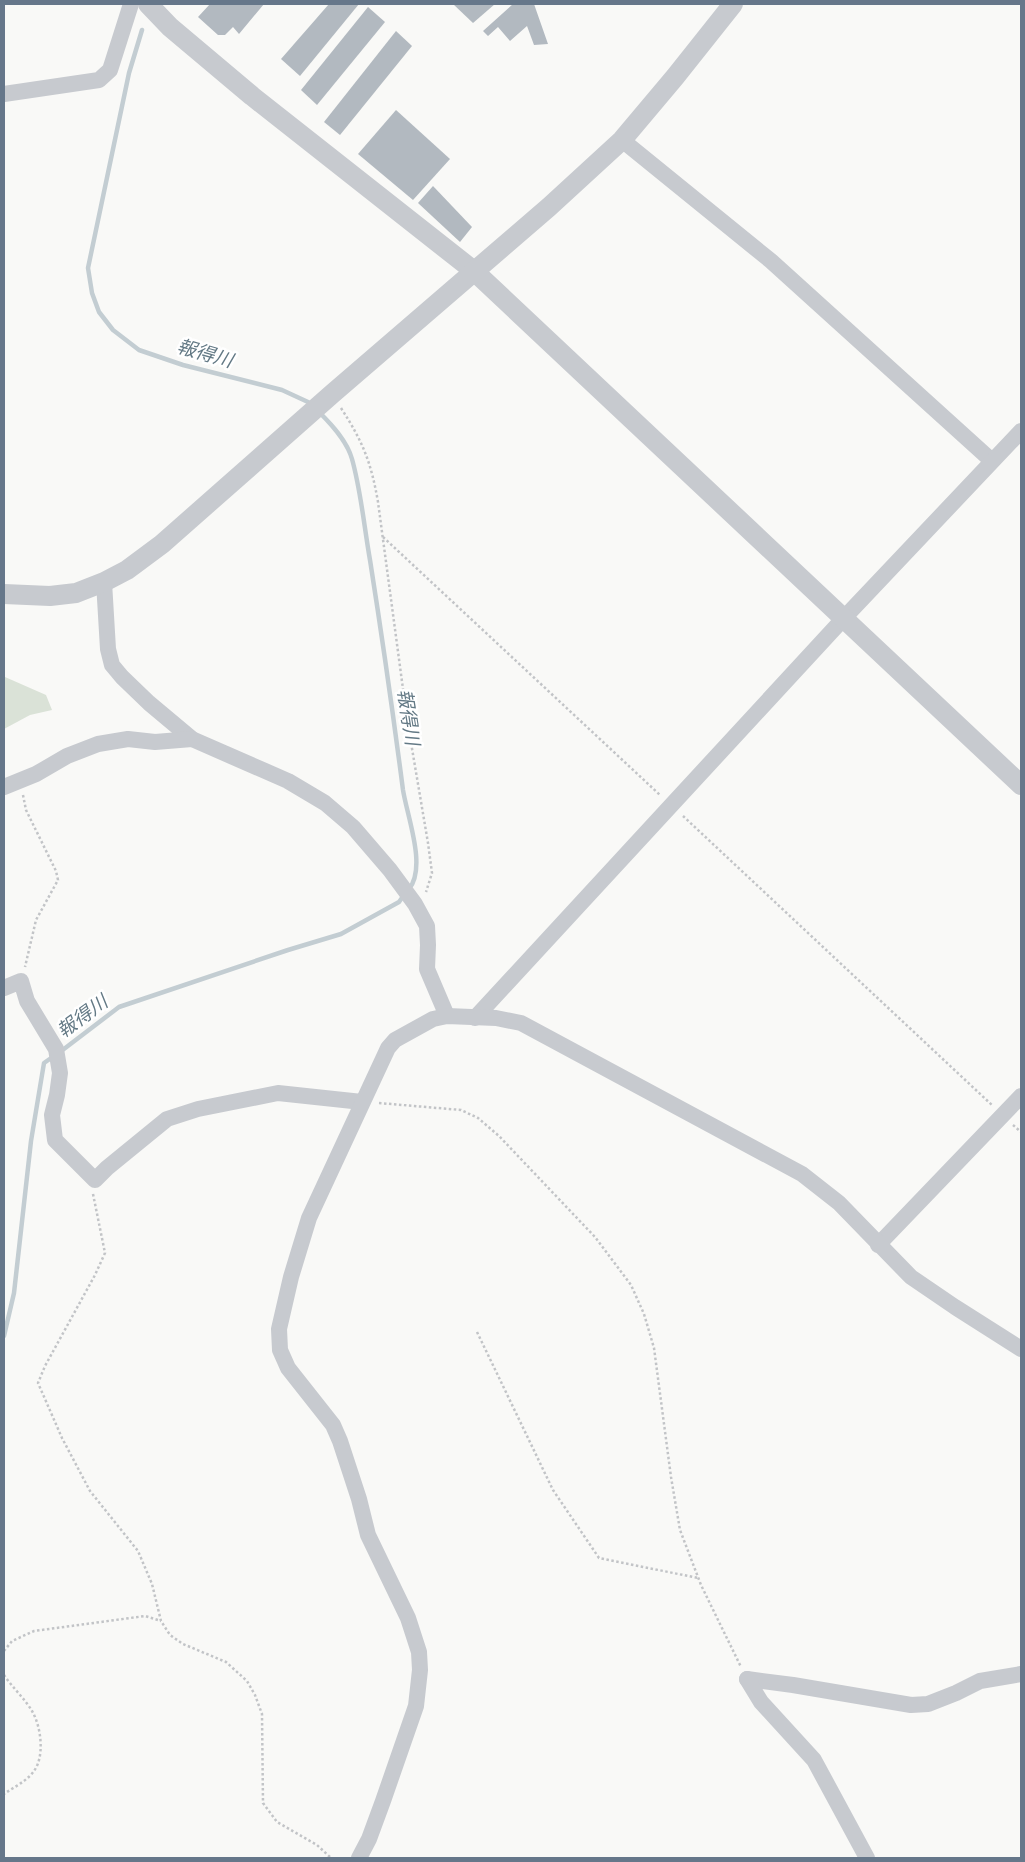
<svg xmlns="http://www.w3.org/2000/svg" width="1025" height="1862" font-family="Raleway,'Noto Sans JP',sans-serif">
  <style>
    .green { fill: #dae2d7 }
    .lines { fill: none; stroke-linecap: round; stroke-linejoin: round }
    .stream { stroke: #c3cdd2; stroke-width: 4.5 }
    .building { fill: #b2b9c0 }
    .path { stroke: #c2c4c7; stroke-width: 2.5; stroke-dasharray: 2.5 2.5; stroke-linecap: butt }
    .minor { stroke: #c7cacf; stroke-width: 16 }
    .tertiary { stroke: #c7cacf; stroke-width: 20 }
    .labels { text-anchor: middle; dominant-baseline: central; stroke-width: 5; stroke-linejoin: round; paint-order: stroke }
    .water-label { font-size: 19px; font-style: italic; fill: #637985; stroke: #fff }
  </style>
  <rect width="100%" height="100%" fill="#f9f9f7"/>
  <polygon class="green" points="5,677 46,695 52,710 30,715 4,729 4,678"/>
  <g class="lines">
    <g class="stream">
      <polyline points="142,30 129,73 88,268 92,293 99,312 113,330 139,350 183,365 282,390 308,402 312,405"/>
      <path d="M320,413C332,425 347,441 352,459C361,491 364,526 370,560C382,636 393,713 403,790C407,816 427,867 409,889"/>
      <polyline points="60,1052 119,1007 288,950 341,934 399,902 404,895"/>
      <polyline points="4,1336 14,1293 31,1141 44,1063 54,1056"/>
    </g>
  </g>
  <g class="building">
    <polygon points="210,4 264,4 239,34 233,27 225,35 218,35 198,17"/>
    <polygon points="329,4 359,4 300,76 281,59"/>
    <polygon points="453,4 495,4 473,23"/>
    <polygon points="513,4 534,4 548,44 534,45 527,26 510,41 498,27 488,36 483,31"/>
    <polygon points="368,7 385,22 317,105 301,90"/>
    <polygon points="396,31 412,46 340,135 324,122"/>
    <polygon points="396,110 450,159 413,200 358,154"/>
    <polygon points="433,186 472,227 460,242 418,203"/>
  </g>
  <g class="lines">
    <g class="path">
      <path d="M341,408C363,442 371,462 378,502L407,719L428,843L432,873L426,892"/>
      <polyline points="383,537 660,795"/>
      <polyline points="23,795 26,810 56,871 58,880 36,920 25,967"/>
      <polyline points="683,816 993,1106"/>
      <polyline points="379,1103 461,1110 478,1118 499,1136 595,1237 631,1285 644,1314 654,1348 671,1477 680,1530 701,1585 741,1667"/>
      <polyline points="1013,1125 1021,1132"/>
      <polyline points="93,1194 105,1253 95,1275 45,1366 38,1383 62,1438 90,1491 138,1551 152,1584 161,1621 170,1635 183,1644 226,1662 247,1681 255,1695 262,1714 263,1803 277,1822 317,1845 331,1858"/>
      <polyline points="477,1332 553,1490 599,1558 698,1578"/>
      <polyline points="4,1651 12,1641 34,1631 145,1616 161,1621"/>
      <path d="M4,1675C12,1687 25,1699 32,1711C41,1726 45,1756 34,1771C27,1781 14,1787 4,1794"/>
    </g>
    <g class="minor">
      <polyline points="4,94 99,80 110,70 131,4"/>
      <polyline points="622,140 771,261 992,461"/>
      <polyline points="104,582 108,649 112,665 122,677 149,703 192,739 288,781 325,803 353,827 390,870 415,904 427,926 428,945 427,969 447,1016"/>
      <polyline points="4,787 36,774 67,756 98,744 128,739 155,742 192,739"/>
      <polyline points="4,988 21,981 27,1001 56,1049 60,1073 57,1095 52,1115 55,1140 95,1180 107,1168 167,1119 198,1109 278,1093 362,1102"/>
      <polyline points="475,1018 844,618 1021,431"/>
      <polyline points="878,1245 1021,1096"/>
      <polyline points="747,1679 793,1685 911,1705 928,1704 956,1693 980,1681 1021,1674"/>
      <polyline points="747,1679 761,1702 814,1760 867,1858"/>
      <polyline points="359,1858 369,1839 383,1801 416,1706 420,1670 419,1652 408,1618 368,1535 359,1499 340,1441 333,1425 288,1368 280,1350 279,1329 291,1277 309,1218 388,1048 395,1040 433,1019 447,1016 496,1018 521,1023 802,1174 839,1203 911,1277 955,1307 1021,1349"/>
    </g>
    <g class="tertiary">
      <polyline points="148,4 170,27 252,96 474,271 1021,785"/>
      <polyline points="4,594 50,596 76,593 104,582 127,570 162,544 332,394 549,207 622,140 675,77 733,4"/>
    </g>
  </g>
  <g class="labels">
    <g class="water-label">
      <text transform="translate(205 353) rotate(16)">報得川</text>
      <text transform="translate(409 717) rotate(81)">報得川</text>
      <text transform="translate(82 1016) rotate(-36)">報得川</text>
    </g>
  </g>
  <rect width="1025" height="1862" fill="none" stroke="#66778a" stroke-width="10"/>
</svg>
